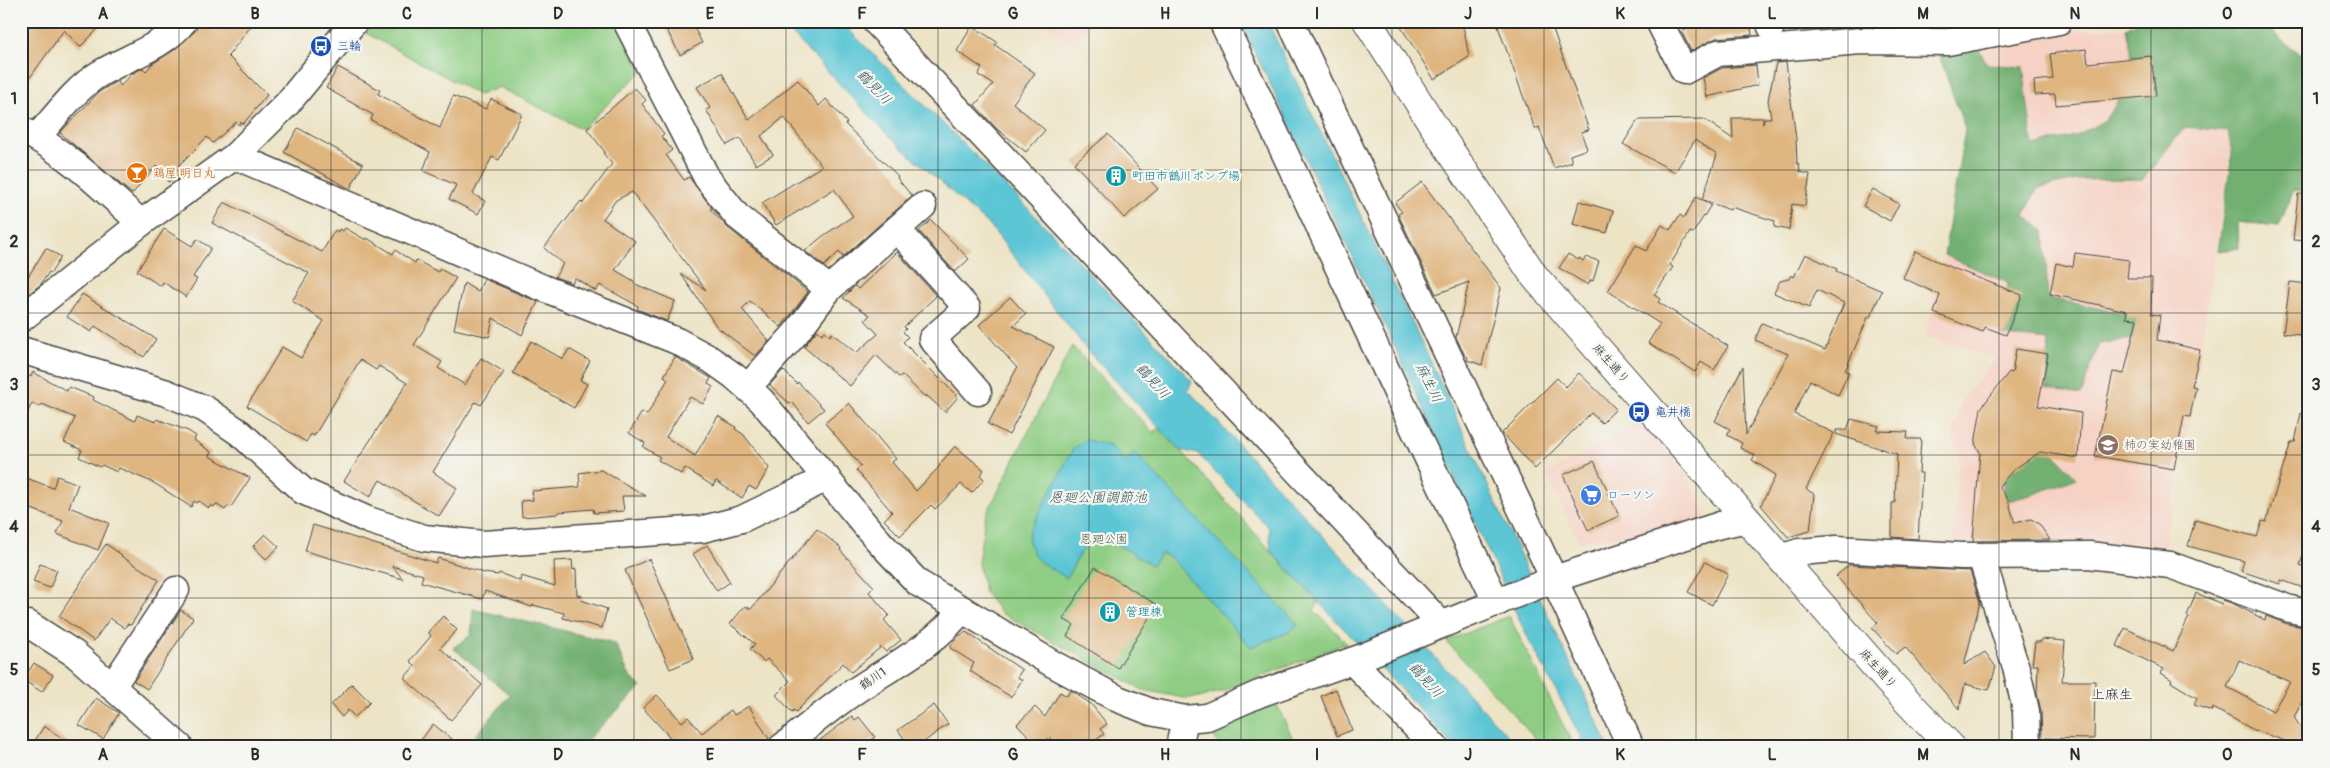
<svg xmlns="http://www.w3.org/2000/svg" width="2330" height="768" font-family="Pangolin,'Klee One',sans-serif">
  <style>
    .built { fill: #f6d2c4 }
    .green { fill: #8ecd83; stroke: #5c7c57 }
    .forest { fill: #72b071; stroke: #4e6e4e }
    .water { fill: #5bc6d5; stroke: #437880 }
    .building { fill: #dfb580; fill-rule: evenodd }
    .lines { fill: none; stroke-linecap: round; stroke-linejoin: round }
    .minor-casing { stroke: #484742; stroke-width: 29 }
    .major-casing { stroke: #484742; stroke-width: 30 }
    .minor { stroke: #fff; stroke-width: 26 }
    .major { stroke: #fff; stroke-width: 28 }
    .grid { fill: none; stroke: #2b2b2b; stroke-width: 1; stroke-opacity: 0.55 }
    .labels { text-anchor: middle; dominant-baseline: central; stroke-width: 4.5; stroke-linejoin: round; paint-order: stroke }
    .transit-label { font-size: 12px; fill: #164399; stroke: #f6f6f2; text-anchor: start }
    .food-label { font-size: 12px; fill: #c56008; stroke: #f6f6f2; text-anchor: start }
    .culture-label { font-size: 12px; fill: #0d838f; stroke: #f6f6f2; text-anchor: start }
    .street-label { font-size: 12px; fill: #2b2b2b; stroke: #f6f6f2 }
    .education-label { font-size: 12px; fill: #785e54; stroke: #f6f6f2; text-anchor: start }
    .shop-label { font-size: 12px; fill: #366cbe; stroke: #f6f6f2; text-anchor: start }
    .park-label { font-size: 12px; fill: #495c45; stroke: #f6f6f2 }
    .water-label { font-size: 14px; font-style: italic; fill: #395a5e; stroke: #f6f6f2 }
    .neighbourhood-label { font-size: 14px; fill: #2b2b2b; stroke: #f6f6f2 }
    .neatline { fill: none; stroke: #2b2b2b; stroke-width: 2 }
    .grid-label { font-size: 16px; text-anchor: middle; font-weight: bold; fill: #2b2b2b }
  </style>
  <rect width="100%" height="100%" fill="#f6f6f2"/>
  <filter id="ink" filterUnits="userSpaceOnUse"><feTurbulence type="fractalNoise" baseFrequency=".02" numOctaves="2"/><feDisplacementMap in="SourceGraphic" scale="10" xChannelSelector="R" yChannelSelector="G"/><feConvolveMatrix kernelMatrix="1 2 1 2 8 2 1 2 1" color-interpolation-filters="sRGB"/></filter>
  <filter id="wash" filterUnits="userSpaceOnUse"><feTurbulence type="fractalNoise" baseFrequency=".0096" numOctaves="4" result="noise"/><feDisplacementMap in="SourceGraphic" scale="20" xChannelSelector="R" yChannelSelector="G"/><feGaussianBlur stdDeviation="1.12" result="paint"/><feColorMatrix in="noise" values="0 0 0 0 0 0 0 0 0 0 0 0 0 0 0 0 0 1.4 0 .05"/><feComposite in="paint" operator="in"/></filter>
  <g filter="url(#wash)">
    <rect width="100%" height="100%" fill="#ede4c6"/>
    <g class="built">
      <polygon points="1040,21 1095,21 1073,47"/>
      <polygon points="2173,26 2248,32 2198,367 2165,545 2067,541 1952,542 1959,461 1952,436 1960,403 1996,358 1925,336 1944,260 1969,127 1938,48 2052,31"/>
      <polygon points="1641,423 1687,474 1711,525 1579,542 1546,474"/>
    </g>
    <g class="green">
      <polygon points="371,21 616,21 642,71 582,129 499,87 479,95 364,32"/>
      <path d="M1072,346L1153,433L1159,427C1213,485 1264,545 1319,603L1314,610L1347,643L1223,691L1202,697L1184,698L1143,690L1001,613L985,593L978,563L985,517Z"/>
      <polygon points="1509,616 1574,747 1543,747 1446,641"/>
      <polygon points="1276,703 1297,747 1221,747 1209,729"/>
    </g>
    <g class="forest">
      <polygon points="2139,21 2263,21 2281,40 2304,56 2309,44 2309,192 2294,190 2279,226 2238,222 2239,248 2218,251 2232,153 2228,131 2185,127 2143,179 2077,180 2038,188 2024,215 2044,231 2048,298 2159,320 2158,335 2099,344 2081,395 2047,389 2048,340 2002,335 2008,283 1944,255 1965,129 1938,52 1977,45 1987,64 2023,67 2033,146 2079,135 2105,120 2135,75 2126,28"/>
      <polygon points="2028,447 2055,455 2077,478 2034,494 2004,502 2002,459"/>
      <polygon points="473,609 615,643 629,675 641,687 580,747 466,747 510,695 453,648 471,635"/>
    </g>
    <g class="water">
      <polygon points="780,21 840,21 865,46 1022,202 1192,381 1188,390 1518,747 1455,747 1271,551 1269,528 1198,454 1180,450 1088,351 991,227 890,137"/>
      <polygon points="1240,21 1267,21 1421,341 1609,747 1586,747 1526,634 1389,334"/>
      <path d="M1086,440L1110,446L1126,463L1134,452L1298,625L1289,632L1251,647L1170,557L1161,553L1152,565C1138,557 1106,534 1091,543C1080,549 1073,567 1067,578C1045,564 1031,563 1028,534L1073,449Z"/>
    </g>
    <g id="blocks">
      <g class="building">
        <polygon points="21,21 106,21 80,47 64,30 21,90"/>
        <polygon points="199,21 255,21 228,56 267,95 243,124 241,122 239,125 236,122 213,143 207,137 179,165 184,172 168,182 157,165 132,194 60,133 99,92 117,81 121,86 132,74 143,68 146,71 152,64 174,50 195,31"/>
        <polygon points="662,21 691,21 702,43 680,55"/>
        <polygon points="1397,21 1459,21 1464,30 1469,57 1434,79"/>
        <polygon points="1496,21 1550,21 1589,130 1581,132 1587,149 1570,155 1572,162 1554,168 1539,127 1535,129"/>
        <polygon points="1693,21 1750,21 1752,35 1716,38 1691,51 1682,32 1687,29 1685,26"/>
        <polygon points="972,26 997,42 995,45 1035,73 1013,103 1045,130 1026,152 997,129 975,105 993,84 978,75 982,68 957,51"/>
        <polygon points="2086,49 2088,63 2151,56 2156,96 2056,105 2055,94 2035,95 2034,81 2053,79 2050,54"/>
        <polygon points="1786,62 1796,139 1797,163 1799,164 1800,172 1810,174 1805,206 1792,204 1789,230 1774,227 1775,221 1731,207 1730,210 1703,200 1711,205 1693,233 1690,232 1670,265 1673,267 1654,295 1660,299 1658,302 1728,346 1714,370 1701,362 1695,372 1648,343 1660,324 1608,291 1636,245 1646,251 1662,225 1670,230 1680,215 1684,218 1696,197 1702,200 1717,155 1695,140 1675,172 1623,144 1638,120 1704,119 1733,139 1732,118 1763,118 1763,124 1764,118 1771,118 1768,100 1776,63"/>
        <polygon points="1756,65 1758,85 1707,97 1703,78 1722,68"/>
        <polygon points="338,67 380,90 378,94 440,128 453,96 486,109 491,99 522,114 499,160 492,157 473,194 485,201 478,214 449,199 456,185 423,171 430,152 371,120 373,115 326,88"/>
        <polygon points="722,73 749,120 798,80 819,106 826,99 847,123 845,124 898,176 897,178 912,196 843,257 839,252 824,266 805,251 823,236 853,216 834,189 776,225 762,203 822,166 784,117 761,136 773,155 756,165 740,138 727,145 706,110 710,108 697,87"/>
        <polygon points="635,88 646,100 642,104 664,134 661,136 672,150 666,155 684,180 689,177 712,208 710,209 728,228 808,292 781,327 750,301 742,309 769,341 755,356 717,327 681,274 706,290 632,192 616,200 603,219 635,241 615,270 634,281 633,283 675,301 667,321 637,309 638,306 600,285 596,291 575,278 572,283 555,277 563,264 544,248 581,201 583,203 612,164 603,153 605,152 587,129"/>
        <polygon points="298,128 363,164 350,189 284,152"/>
        <polygon points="1108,134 1158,189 1124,218 1074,163"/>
        <polygon points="1422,182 1501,288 1482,365 1467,360 1468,357 1465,356 1456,337 1469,282 1436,294 1398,214 1402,212 1395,203"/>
        <polygon points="1873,189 1899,204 1890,221 1863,206"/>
        <polygon points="2298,194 2309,195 2309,241 2293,240"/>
        <polygon points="1579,201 1613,211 1607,233 1573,224"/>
        <polygon points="224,202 322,252 335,230 338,232 339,229 343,231 345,228 366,240 367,238 393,254 395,250 415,263 416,260 438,272 440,269 456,278 414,345 442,362 438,368 465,385 481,358 504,372 481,405 475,402 433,472 457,488 439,516 380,480 370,497 344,481 407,383 379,366 376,370 360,360 314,436 311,434 306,442 247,406 282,347 301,358 324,321 292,301 309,273 212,223"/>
        <polygon points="931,220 969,259 955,272 919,231"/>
        <polygon points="164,229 192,246 197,239 211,248 193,277 197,279 186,297 163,282 161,286 137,271"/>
        <polygon points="46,248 61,257 51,273 49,272 41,284 26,296 21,294 21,288"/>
        <polygon points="1915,251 1950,267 2022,295 2006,335 1985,327 1983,332 1934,313 1940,295 1903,278"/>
        <polygon points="897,252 936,296 904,327 906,329 903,332 908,337 903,342 958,397 945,412 926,395 925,397 902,375 899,377 876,355 850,386 804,347 817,330 822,334 825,331 830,336 832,333 856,353 878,334 865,320 870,315 843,298 855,286 858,289"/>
        <polygon points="2075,253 2129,260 2127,278 2152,278 2151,314 2160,315 2157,340 2200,350 2192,386 2196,387 2190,417 2184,416 2174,469 2095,456 2113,372 2124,374 2137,319 2126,318 2127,311 2050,294 2056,263 2073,267"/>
        <polygon points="1568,254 1578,260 1579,258 1583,261 1586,257 1599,261 1593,281 1591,280 1588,285 1559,268"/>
        <polygon points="1805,254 1837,269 1836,271 1882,291 1870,317 1868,317 1845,371 1849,372 1838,395 1810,380 1794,414 1834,433 1806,489 1814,494 1810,531 1788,537 1761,505 1776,475 1752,460 1755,455 1740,448 1742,443 1727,435 1730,429 1715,421 1743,366 1746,435 1788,354 1755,340 1762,323 1825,350 1844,303 1817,290 1809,308 1774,293 1780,281 1789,279 1791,275 1794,277"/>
        <polygon points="484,279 538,302 522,335 493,318 489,337 454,329 464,283 478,292"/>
        <polygon points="2290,282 2309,284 2309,336 2283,333"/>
        <polygon points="82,294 156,339 144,357 95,326 91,332 67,317"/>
        <polygon points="1010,297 1026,314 1013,326 1054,347 1009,435 988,424 1017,368 979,325"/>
        <polygon points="531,341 563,359 569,349 590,361 580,380 587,384 574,408 513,373"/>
        <polygon points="2016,349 2048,354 2038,406 2081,413 2078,458 2040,452 2013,470 1999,486 2008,500 2015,523 2031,519 2039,524 2050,540 1973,541 1980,452 1975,444 1981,408 2009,372 2012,373"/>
        <polygon points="675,357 711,378 708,384 713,387 703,404 690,397 666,437 695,456 718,416 736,427 735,429 743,434 769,468 756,490 749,486 742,498 716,481 713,486 685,468 681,474 658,460 660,457 643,447 645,443 629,433 642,412 647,415 668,379 664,376"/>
        <polygon points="783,370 797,384 798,382 824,409 808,422 792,402 790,404 770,385"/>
        <polygon points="21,371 31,377 33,372 67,391 69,387 94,397 93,400 135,421 137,415 156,422 157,419 188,431 196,436 194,440 211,452 209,456 250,478 231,507 228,506 225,510 216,504 214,507 211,505 209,508 199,501 197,503 194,501 191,507 154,483 119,468 117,472 102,465 100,467 79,457 82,450 64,442 75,418 42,404 40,407 32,403 21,426"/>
        <polygon points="1579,373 1616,409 1602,423 1591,413 1535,469 1502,433 1557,378 1566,387"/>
        <polygon points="849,403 896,459 892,462 916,491 940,466 939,465 955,446 984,470 980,475 984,479 972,493 961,484 935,509 931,505 900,536 884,520 892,512 856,470 861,466 825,423"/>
        <polygon points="2301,413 2309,414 2309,535 2300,565 2309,568 2309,590 2281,580 2280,584 2241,571 2244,561 2188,546 2195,520 2257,537 2262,521 2266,522 2291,442 2295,442"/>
        <polygon points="1851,419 1879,426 1877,431 1908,432 1907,439 1921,439 1919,473 1922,473 1918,539 1892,537 1892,503 1895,503 1897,454 1836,434 1836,430 1847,430"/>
        <polygon points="1594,461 1619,516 1588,530 1563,475"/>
        <polygon points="601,470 646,496 622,496 624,511 594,513 593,509 558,512 558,514 522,517 521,501 533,500 532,491 580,487 579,473"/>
        <polygon points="21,476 53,488 57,476 78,484 69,507 109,523 98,550 57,534 63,521 21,505"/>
        <polygon points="313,525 436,563 438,558 484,573 498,575 499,573 520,581 521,576 555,586 554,561 572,560 573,570 576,569 577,595 582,596 581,600 607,609 602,628 563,618 564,613 533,605 532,607 485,591 482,599 421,582 423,575 392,566 403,579 305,551"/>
        <polygon points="817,529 841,548 840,550 874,587 869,592 889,615 884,620 901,640 886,652 881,647 851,672 843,663 796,712 794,710 792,712 776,695 790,681 767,659 764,662 750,649 755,644 730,624 745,606 751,609"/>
        <polygon points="265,534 279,547 266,559 253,546"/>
        <polygon points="106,544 122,555 121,556 159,580 131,625 127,624 125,628 110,618 94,641 59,616"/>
        <polygon points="707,545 730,582 717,591 693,554"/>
        <polygon points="649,559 694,659 670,669 625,570"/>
        <polygon points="1705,562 1728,574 1712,605 1688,592"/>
        <polygon points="40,564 57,570 50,588 33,582"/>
        <polygon points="1849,565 1970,571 1980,602 1964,665 1985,652 1996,667 1989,690 1965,684 1959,709 1905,647 1896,654 1872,628 1878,623 1836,576"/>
        <polygon points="1095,567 1157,605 1118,668 1067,636 1074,625 1063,619"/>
        <path d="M2196,593L2222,604L2223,600L2234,604L2265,620L2266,616L2287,624L2309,628V689L2294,717L2300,727L2309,732V747H2302L2254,730L2213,708L2212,711L2194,705L2197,698L2171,682L2172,680L2161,673L2164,669L2117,646L2125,628L2173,651L2189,617L2187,616ZM2239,660L2290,682L2273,711L2227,687Z"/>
        <polygon points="181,610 193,618 147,689 134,681"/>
        <polygon points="443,616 457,630 440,648 482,685 451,720 404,678 415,666 410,661 431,636 428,632"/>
        <polygon points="966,632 1022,670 1017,677 1022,680 1011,697 970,671 974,663 950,648 957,637"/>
        <polygon points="2041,639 2065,641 2062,681 2095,681 2094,739 2042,738 2041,711 2037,693 2038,665 2032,665 2035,642 2041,642"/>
        <polygon points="34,663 53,675 42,692 23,680"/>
        <polygon points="352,684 370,702 355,717 348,710 342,717 331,705"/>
        <polygon points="1336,689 1352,730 1337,736 1321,696"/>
        <polygon points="1070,690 1091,704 1107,724 1100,729 1104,734 1087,747 1057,747 1049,737 1039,747 1017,724 1035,707 1045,717 1060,692 1067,696"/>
        <polygon points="657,695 682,722 688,717 702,733 731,710 734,715 749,706 769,739 759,747 679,747 643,708"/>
        <polygon points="96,698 119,713 103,739 79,725"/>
        <polygon points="934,705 948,724 917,747 910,747 898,730"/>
        <polygon points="852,716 855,720 859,717 875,737 863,747 811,747"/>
        <polygon points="433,724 462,747 416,747"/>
        <polygon points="44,726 76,747 31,747"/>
      </g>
    </g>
  </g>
  <g filter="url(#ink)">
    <use href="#blocks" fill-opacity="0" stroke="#484742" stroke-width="1"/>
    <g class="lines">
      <g class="minor-casing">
        <g id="minor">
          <polyline points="626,21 707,178 737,216 829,289"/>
          <polyline points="875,21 1441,624"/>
          <path d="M1222,21C1315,214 1403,410 1497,603"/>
          <polyline points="1290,21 1554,579 1631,747"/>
          <polyline points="1659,21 1684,71 1718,53 1861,41 1948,42 2059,21"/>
          <polyline points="1769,21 1771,27"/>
          <path d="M22,130C67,152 104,190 141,223"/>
          <path d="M37,137C56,116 75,89 99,74C127,57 164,47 184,21"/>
          <polyline points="235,156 543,288 677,341 710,359 734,376 761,400 876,538 918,583 1053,664 1118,699 1151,712 1185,719 1207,717 1259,694 1360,658 1554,579 1720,525 1747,519"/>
          <polyline points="897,229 967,308 932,339 978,392"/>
          <polyline points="21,319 141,223 235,156 287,104 355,21"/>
          <polyline points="21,350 167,393 205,409 240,433 303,491 368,520 424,538 483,544 703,529 742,519 827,478"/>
          <polyline points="748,387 796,333 829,289 923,206"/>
          <polyline points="1981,556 2017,671 2026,711 2027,747"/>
          <polyline points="1780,558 1799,552 1836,549 1962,556 2089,555 2170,565 2290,609 2309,613"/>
          <polyline points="21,625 28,624 75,654 180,747"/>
          <polyline points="1352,661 1435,747"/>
          <polyline points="112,687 176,590"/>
          <path d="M782,747C806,728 830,708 855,691C892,666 936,645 962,609"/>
          <polyline points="1179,747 1185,719"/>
        </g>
      </g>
      <g class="major-casing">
        <polyline id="major" points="1367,21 1435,128 1535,277 1888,681 1951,747"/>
      </g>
      <use href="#minor" class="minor"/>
      <use href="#major" class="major"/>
    </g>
  </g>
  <path class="grid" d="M179,21V747M331,21V747M482,21V747M634,21V747M786,21V747M938,21V747M1089,21V747M1241,21V747M1392,21V747M1544,21V747M1696,21V747M1848,21V747M1999,21V747M2151,21V747M21,170H2309M21,313H2309M21,455H2309M21,598H2309"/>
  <defs>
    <g id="bus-disc" transform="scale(1.125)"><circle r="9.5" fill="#1a4fb4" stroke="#f6f6f2"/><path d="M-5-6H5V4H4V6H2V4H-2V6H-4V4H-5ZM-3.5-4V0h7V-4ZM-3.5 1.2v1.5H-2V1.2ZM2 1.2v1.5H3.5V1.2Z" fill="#fff"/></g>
    <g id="bar-disc" transform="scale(1.125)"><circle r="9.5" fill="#e8710a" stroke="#f6f6f2"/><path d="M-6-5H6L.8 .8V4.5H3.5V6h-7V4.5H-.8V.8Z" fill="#fff"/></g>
    <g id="building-disc" transform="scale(1.125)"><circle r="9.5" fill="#0f9aa8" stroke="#f6f6f2"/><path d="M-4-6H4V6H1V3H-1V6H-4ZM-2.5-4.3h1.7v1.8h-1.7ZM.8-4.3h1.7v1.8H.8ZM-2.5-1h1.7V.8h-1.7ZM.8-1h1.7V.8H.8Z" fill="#fff"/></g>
    <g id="school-disc" transform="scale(1.125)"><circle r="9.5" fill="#8d6e63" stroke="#f6f6f2"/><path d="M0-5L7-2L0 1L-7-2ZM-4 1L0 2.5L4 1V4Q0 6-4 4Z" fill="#fff"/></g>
    <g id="supermarket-disc" transform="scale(1.125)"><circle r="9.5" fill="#3f7fe0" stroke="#f6f6f2"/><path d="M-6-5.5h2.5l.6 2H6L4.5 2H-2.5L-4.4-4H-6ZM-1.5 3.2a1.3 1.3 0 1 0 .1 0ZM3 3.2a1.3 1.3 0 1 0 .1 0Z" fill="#fff"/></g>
  </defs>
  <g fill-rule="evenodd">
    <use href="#bus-disc" x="321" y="46"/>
    <use href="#bar-disc" x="137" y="173"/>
    <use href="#building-disc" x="1116" y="176"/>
    <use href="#bus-disc" x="1639" y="412"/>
    <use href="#school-disc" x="2108" y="445"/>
    <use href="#supermarket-disc" x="1591" y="495"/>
    <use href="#building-disc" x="1110" y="612"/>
  </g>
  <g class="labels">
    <g class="transit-label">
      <text x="337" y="46">三輪</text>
      <text x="1655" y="412">亀井橋</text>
    </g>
    <g class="food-label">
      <text x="153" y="173">鶏屋 明日丸</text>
    </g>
    <g class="culture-label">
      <text x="1132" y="176">町田市鶴川ポンプ場</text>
      <text x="1126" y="612">管理棟</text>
    </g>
    <g class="street-label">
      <text transform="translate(1611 364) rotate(49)">麻生通り</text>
      <text transform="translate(1878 669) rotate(48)">麻生通り</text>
      <text transform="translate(873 679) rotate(-34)">鶴川1</text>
    </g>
    <g class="education-label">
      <text x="2124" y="445">柿の実幼稚園</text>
    </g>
    <g class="shop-label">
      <text x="1607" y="495">ローソン</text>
    </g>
    <g class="park-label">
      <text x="1104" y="539">恩廻公園</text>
    </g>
    <g class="water-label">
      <text transform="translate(874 87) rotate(46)">鶴見川</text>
      <text transform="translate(1153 381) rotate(48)">鶴見川</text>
      <text transform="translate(1429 383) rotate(64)">麻生川</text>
      <text x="1098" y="497">恩廻公園調節池</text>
      <text transform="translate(1426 680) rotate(48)">鶴見川</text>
    </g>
    <g class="neighbourhood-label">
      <text x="2112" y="694">上麻生</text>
    </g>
  </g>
  <rect width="2330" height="768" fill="none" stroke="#f6f6f2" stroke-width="55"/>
  <rect x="28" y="28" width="2274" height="712" class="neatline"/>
  <g class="grid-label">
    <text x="103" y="19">A</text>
    <text x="255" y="19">B</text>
    <text x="407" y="19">C</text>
    <text x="558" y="19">D</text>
    <text x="710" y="19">E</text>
    <text x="862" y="19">F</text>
    <text x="1013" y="19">G</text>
    <text x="1165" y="19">H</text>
    <text x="1317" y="19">I</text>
    <text x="1468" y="19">J</text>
    <text x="1620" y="19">K</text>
    <text x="1772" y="19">L</text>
    <text x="1923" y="19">M</text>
    <text x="2075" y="19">N</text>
    <text x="2227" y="19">O</text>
    <text x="14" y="104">1</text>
    <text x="2316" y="104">1</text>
    <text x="14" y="247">2</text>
    <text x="2316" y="247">2</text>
    <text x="14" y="390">3</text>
    <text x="2316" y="390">3</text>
    <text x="14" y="532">4</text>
    <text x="2316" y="532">4</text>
    <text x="14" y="675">5</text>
    <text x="2316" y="675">5</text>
    <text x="103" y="760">A</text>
    <text x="255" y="760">B</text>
    <text x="407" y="760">C</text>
    <text x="558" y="760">D</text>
    <text x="710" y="760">E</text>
    <text x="862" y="760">F</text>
    <text x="1013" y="760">G</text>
    <text x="1165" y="760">H</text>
    <text x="1317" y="760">I</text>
    <text x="1468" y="760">J</text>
    <text x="1620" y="760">K</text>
    <text x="1772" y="760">L</text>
    <text x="1923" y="760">M</text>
    <text x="2075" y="760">N</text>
    <text x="2227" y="760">O</text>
  </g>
</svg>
